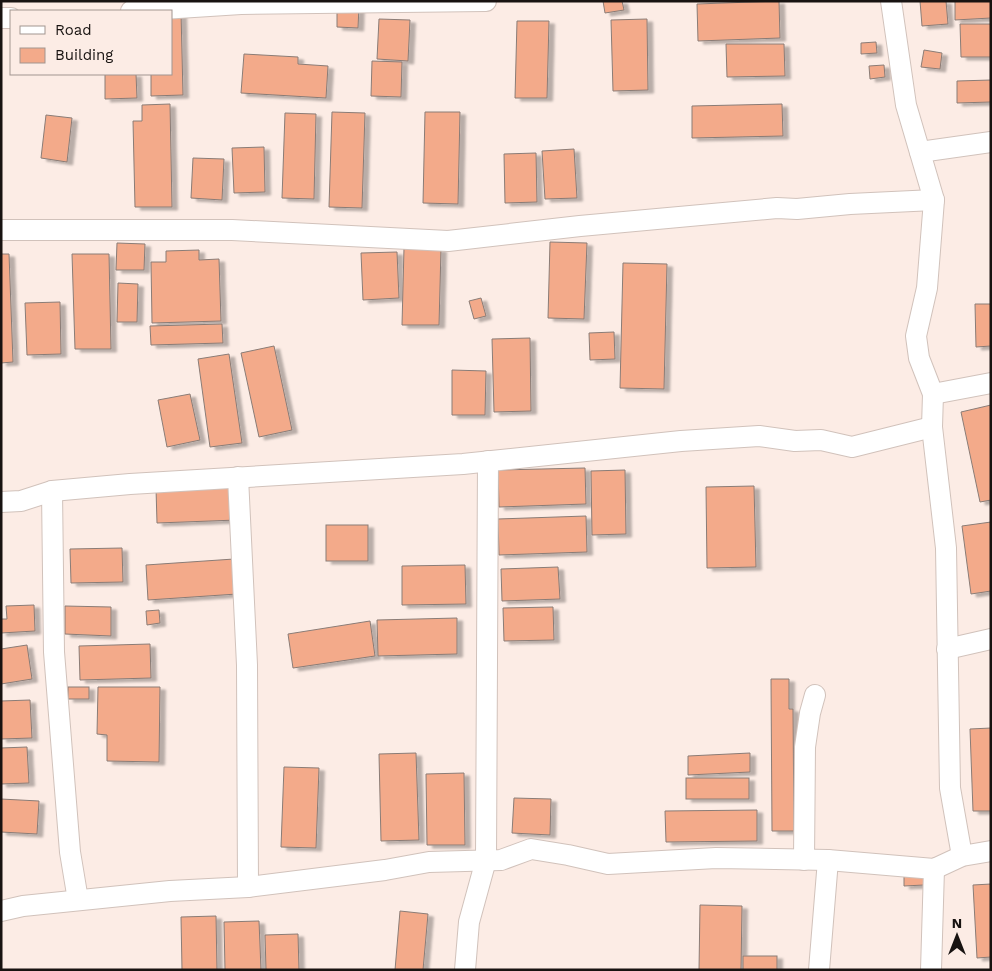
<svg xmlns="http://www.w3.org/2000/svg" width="992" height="971" font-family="'Work Sans',sans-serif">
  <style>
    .building { fill: #f3aa8a; stroke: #8a7c76; filter: url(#shadow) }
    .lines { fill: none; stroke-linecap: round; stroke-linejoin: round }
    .minor-casing { stroke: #d1c2bb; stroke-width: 22 }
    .minor { stroke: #fff; stroke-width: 20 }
  </style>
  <defs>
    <filter id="shadow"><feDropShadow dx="5.5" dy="3" stdDeviation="1" flood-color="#0004"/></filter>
  </defs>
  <rect width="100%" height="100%" fill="#fcece5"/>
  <g class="building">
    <polygon points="603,1 622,1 624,10 605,13"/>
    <polygon points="779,1 780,38 698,41 697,4"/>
    <polygon points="920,1 946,1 948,24 922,26"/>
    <polygon points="955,1 991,1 991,18 955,20"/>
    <polygon points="337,5 359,6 358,28 337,27"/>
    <polygon points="171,12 181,12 183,95 151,96 151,74 171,74"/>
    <polygon points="379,19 410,20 408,61 377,59"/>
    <polygon points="647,19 648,90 613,91 611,20"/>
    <polygon points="517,21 549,21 547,98 515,98"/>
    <polygon points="960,24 991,24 991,57 961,57"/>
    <polygon points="876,42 877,53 861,54 861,43"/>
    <polygon points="726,44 784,44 785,76 727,77"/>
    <polygon points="924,50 942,53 940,69 921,67"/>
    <polygon points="244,54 298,57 298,64 328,66 326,98 241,93"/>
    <polygon points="372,61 402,62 401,97 371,96"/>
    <polygon points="884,65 885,77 870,79 869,66"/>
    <polygon points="105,74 136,74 137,98 105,99"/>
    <polygon points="991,80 991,102 957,103 957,81"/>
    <polygon points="170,104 172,207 135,207 133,121 142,121 142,105"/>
    <polygon points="782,104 783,136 692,138 692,106"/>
    <polygon points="332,112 365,113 362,208 329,207"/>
    <polygon points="425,112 460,112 458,204 423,203"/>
    <polygon points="285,113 316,114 314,199 282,198"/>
    <polygon points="46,115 72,118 67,162 41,158"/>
    <polygon points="264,147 265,192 234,193 232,148"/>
    <polygon points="574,149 577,198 545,199 542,151"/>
    <polygon points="536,153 537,202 505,203 504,154"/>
    <polygon points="193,158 224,159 222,200 191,198"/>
    <polygon points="550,242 587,243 584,319 548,318"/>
    <polygon points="117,243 145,244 144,270 116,270"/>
    <polygon points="404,248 441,249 439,325 402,325"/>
    <polygon points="199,250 199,260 219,259 221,321 152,323 151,262 166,262 166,251"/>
    <polygon points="397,252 399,298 363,300 361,253"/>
    <polygon points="1,254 9,254 13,362 1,363"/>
    <polygon points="72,254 109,254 111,349 75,349"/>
    <polygon points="623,263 667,264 664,389 620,388"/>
    <polygon points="118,283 138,284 137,322 117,322"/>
    <polygon points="481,298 486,316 474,319 469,301"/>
    <polygon points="60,302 61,354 27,355 25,303"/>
    <polygon points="975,304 991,304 991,346 976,347"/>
    <polygon points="222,324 223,343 151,345 150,326"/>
    <polygon points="614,332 615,359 590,360 589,333"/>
    <polygon points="530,338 531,411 494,412 492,339"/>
    <polygon points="274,346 292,430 259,437 241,353"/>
    <polygon points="229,354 242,443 210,447 198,359"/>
    <polygon points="452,370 486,371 485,415 452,415"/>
    <polygon points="190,394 200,440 167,447 158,400"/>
    <polygon points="991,405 991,500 980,502 961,412"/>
    <polygon points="585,468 586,504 499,507 498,470"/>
    <polygon points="625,470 626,534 592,535 591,471"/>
    <polygon points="237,486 237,520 157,523 156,488"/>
    <polygon points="754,486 756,567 707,568 706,487"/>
    <polygon points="586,516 587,552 499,555 498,519"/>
    <polygon points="991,522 991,591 971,594 962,526"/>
    <rect x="326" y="525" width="42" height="36"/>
    <polygon points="122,548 123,582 71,583 70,549"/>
    <polygon points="234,559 237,594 148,600 146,565"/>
    <polygon points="465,565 466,604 402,605 402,566"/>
    <polygon points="558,567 560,599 502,601 501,569"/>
    <polygon points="34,605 35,631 1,633 1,619 7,619 6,606"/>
    <polygon points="65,606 111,607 111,636 65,634"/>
    <polygon points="553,607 554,640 504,641 503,608"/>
    <polygon points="159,610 160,623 147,625 146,611"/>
    <polygon points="457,618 457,654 378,656 377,620"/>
    <polygon points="370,621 375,656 293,668 288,634"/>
    <polygon points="150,644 151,678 80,680 79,646"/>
    <polygon points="27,645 32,679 1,684 1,649"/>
    <polygon points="771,679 789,679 789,709 793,709 794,831 772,831"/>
    <rect x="68" y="687" width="21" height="12"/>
    <polygon points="98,687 160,687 159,762 107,761 107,735 97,734"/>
    <polygon points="30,700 32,738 1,739 1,701"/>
    <polygon points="991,728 991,811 973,811 970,729"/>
    <polygon points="27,747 29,783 1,784 1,748"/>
    <polygon points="416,753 419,840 381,841 379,754"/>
    <polygon points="750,753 750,772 688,775 688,756"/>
    <polygon points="284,767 319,768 316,848 281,847"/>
    <polygon points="464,773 465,845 427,845 426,774"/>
    <rect x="686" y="778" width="63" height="21"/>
    <polygon points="514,798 551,799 550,835 512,833"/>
    <polygon points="1,799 39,801 37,834 1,832"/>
    <polygon points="757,810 757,841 666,842 665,811"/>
    <polygon points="924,872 924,885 904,886 904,873"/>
    <polygon points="991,884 991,957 977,958 973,885"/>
    <polygon points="700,905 742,906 741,970 699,970"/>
    <polygon points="400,911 428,914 423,970 395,970"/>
    <polygon points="216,916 217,970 182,970 181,917"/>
    <polygon points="259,921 261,970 225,970 224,922"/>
    <polygon points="298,934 299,970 266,970 265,935"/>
    <rect x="743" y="956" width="34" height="14"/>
  </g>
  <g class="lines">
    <g class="minor-casing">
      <g id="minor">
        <polyline points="891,1 906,105 934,200 927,288 916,336 919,358 933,394 932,427 946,548 950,788 962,856"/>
        <polyline points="131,11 241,4 486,1"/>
        <polyline points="1,18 11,18"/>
        <polyline points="920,152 991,142"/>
        <polyline points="1,230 232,230 448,241 580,226 777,208 797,209 850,204 934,200"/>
        <polyline points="933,394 991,383"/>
        <polyline points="238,477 247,665 248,887"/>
        <polyline points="52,491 54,652 70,852 78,900"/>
        <polyline points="1,502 21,501 52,491 130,484 463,464 681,441 759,436 795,441 821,440 852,447 932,427"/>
        <polyline points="947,649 991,639"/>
        <polyline points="804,860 805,747 810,713 815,695"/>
        <polyline points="1,911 23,906 170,891 248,887 385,870 429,862 501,860 531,849 568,855 608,864 716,858 828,860 934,869 962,856 991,851"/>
        <polyline points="465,970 469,922 486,860 488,461"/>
        <polyline points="819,970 828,860"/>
        <polyline points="931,970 934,869"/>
      </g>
    </g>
    <use href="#minor" class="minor"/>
  </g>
  <rect width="992" height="971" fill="none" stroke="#181311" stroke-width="5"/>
  <rect x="10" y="10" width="162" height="65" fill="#fcece5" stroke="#a19590"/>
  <rect x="20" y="26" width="25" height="8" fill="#ffffff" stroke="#a19590"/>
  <text x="55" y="35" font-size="15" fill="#181311">Road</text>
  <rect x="20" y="48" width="25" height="15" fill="#f3aa8a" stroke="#a19590"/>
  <text x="55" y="60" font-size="15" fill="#181311">Building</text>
  <g transform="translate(957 936)" stroke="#fcece5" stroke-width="4" paint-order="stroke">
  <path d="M0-4L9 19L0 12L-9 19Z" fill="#181311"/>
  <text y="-8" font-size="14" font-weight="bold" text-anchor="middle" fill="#181311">N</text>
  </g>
</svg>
